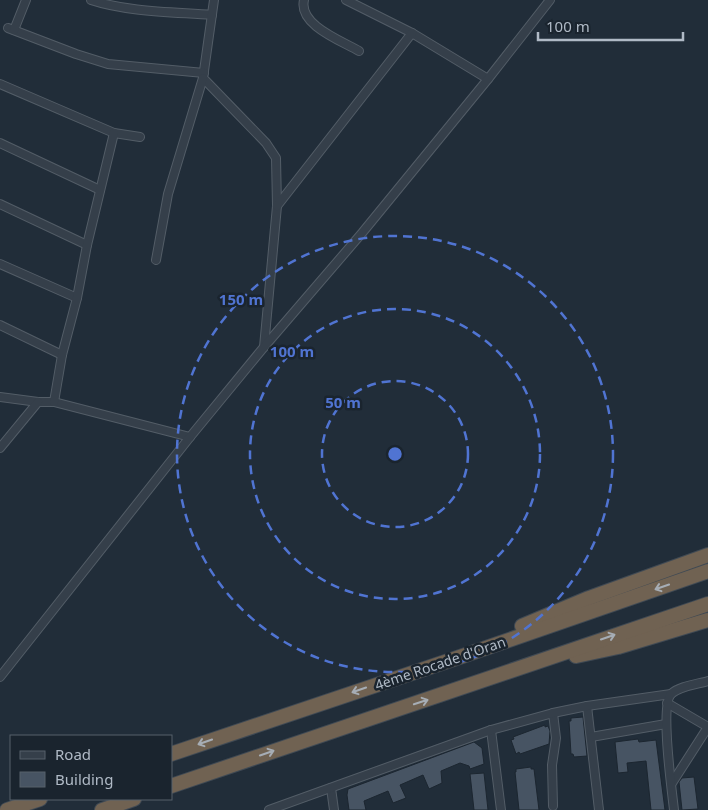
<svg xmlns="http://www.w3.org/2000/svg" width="708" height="810" font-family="'Noto Sans',sans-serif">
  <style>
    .building { fill: #475463; stroke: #1c2630 }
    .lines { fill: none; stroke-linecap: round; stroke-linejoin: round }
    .minor-casing { stroke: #535d67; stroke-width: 10 }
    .motorway-casing { stroke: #404a54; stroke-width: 16 }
    .minor { stroke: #353f4a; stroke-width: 8 }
    .motorway { stroke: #706252; stroke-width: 14 }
    .oneway { stroke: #a6adb5 }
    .ring { fill: none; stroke: #5074d2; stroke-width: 2.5; stroke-dasharray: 9 6 }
    .labels { text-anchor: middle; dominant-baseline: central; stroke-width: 5; stroke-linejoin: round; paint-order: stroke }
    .street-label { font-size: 14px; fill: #b0bac6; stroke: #1a242e }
    .centre { fill: #5074d2; stroke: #1a242e; stroke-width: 2.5 }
    .ring-label { font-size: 15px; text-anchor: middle; font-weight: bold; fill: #5074d2; stroke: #1a242e; stroke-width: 5; stroke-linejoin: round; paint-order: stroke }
  </style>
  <rect width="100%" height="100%" fill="#212d39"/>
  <g class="building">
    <polygon points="583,717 587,756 574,757 573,754 571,754 569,721 571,721 571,718"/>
    <polygon points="545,725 545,727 548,726 550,731 549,744 520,754 519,752 516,754 511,740 514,739 513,737"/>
    <polygon points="638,739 639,742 656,740 665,810 651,810 646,761 627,763 628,772 618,773 615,742"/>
    <polygon points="474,742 482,748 484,764 470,769 469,766 460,763 441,771 442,783 429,789 423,775 400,785 406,798 393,803 388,791 364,801 366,810 349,810 347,795 348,789"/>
    <polygon points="531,767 531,769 534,769 539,810 519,810 515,772 516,772 516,769"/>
    <polygon points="484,773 488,810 474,810 470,774"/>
    <polygon points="694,777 698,809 682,810 679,782 682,778"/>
  </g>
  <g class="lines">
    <g class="minor-casing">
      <g id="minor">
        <path d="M91,0C127,12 174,12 212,15"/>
        <polyline points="214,0 203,78 266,143 276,158 277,206 264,347"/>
        <path d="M304,0C298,25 342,41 359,51"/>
        <polyline points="346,0 412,33 488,79"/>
        <polyline points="8,28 76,54 108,64 204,73"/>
        <polyline points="14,30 26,0"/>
        <polyline points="0,84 114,133 140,137"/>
        <polyline points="0,143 100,190"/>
        <polyline points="0,204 87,245"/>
        <polyline points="277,206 412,33"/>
        <polyline points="156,260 168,194 203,78"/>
        <polyline points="0,264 77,298"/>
        <polyline points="0,325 62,355"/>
        <polyline points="0,397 38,402 54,402 190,437"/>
        <polyline points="54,402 62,355 77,298 87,245 114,133"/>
        <polyline points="0,448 38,402"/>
        <polyline points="0,677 190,437 264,347 362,233 488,79 550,0"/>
        <polyline points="667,703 708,727 672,783"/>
        <polyline points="587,706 599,810"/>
        <polyline points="553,713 556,738 552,765 553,806"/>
        <polyline points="491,730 501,810"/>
        <polyline points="591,737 666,724"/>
        <polyline points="331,788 334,810"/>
        <polyline points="269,810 491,730 553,713 587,706 671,694"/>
        <path d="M674,810C672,791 660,706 671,694C679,686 698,684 708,681"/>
      </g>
    </g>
    <g class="motorway-casing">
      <g id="motorway">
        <polyline points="522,626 589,598 708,555"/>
        <polyline points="576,656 618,647 708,620"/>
        <polyline points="171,754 454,659 708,571"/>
        <polyline points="171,786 708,604"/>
        <polyline points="7,810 40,799"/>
        <polyline points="102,810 134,799"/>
      </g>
    </g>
    <use href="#minor" class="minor"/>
    <use href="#motorway" class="motorway"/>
  </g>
  <defs><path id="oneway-shaft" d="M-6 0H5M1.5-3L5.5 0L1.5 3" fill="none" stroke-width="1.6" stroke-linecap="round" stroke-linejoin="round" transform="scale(1.25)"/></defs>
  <g class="oneway">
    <use href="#oneway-shaft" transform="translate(662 587) rotate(161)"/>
    <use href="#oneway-shaft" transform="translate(608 637) rotate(-19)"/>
    <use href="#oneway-shaft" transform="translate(359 690) rotate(161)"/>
    <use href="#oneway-shaft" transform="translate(421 702) rotate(-18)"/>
    <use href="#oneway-shaft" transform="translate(205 742) rotate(161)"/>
    <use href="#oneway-shaft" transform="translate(267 753) rotate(-19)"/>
  </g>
  <g class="ring">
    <circle cx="395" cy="454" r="73"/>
    <circle cx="395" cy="454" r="145"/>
    <circle cx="395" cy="454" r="218"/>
  </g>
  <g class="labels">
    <g class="street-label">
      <text transform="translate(440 663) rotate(-19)">4ème Rocade d'Oran</text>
    </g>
  </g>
  <circle cx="395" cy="454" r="8" class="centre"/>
  <g class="ring-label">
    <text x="241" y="305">150 m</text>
    <text x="292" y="357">100 m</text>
    <text x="343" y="408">50 m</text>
  </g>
  <rect x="10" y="735" width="162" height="65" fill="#1a242e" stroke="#56606b"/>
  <rect x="20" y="751" width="25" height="8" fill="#353f4a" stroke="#56606b"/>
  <text x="55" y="760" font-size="15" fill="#b0bac6">Road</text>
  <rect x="20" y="772" width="25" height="15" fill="#475463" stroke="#56606b"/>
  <text x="55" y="785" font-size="15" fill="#b0bac6">Building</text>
  <path d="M538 32v8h145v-8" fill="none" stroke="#b0bac6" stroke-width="2.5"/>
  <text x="546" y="32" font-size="15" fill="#b0bac6" stroke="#1a242e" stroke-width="4" paint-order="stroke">100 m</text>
</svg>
